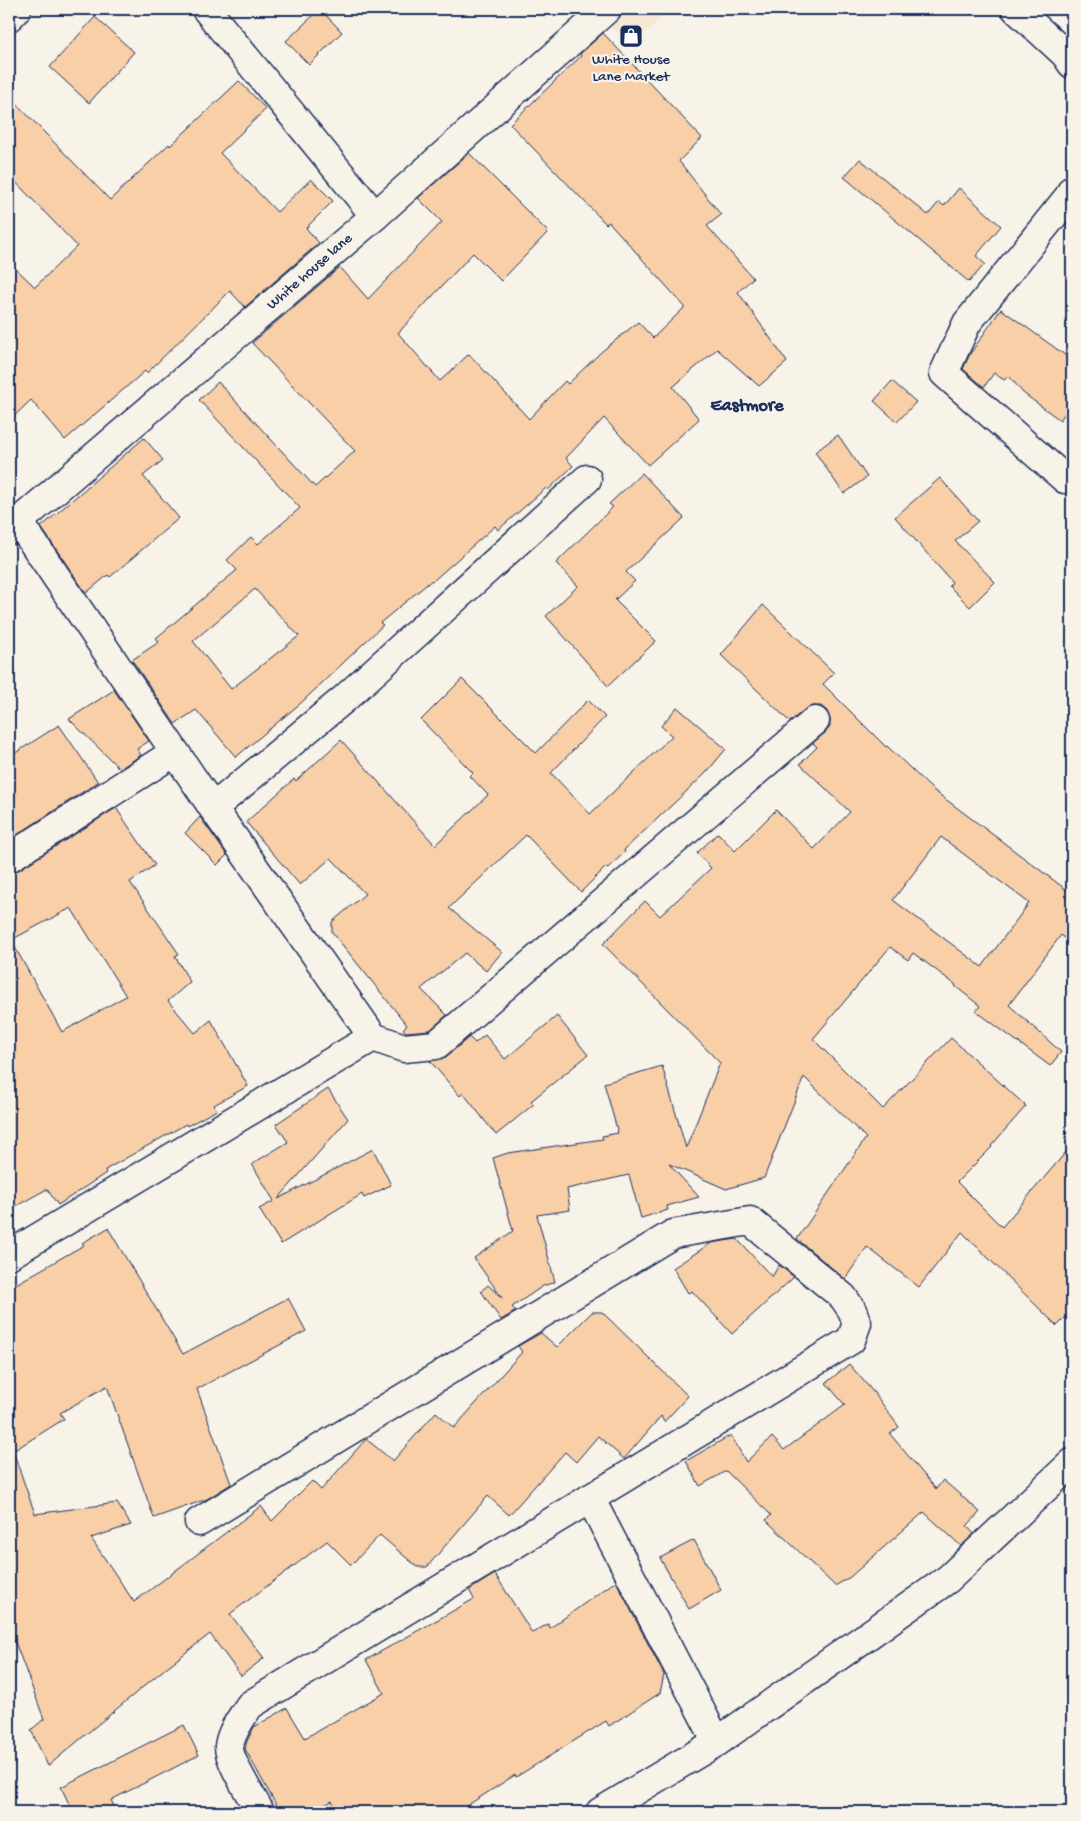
<svg xmlns="http://www.w3.org/2000/svg" width="1081" height="1821" font-family="'Gochi Hand',sans-serif">
  <style>
    .built { fill: #f7e8d4 }
    .building { fill: #f8cfa7; stroke: #1b2f5e; fill-rule: evenodd }
    .lines { fill: none; stroke-linecap: round; stroke-linejoin: round }
    .minor-casing { stroke: #1b2f5e; stroke-width: 31 }
    .minor { stroke: #f7f3e8; stroke-width: 28 }
    .labels { text-anchor: middle; dominant-baseline: central; stroke-width: 4.5; stroke-linejoin: round; paint-order: stroke }
    .poi-label { font-size: 15px; fill: #1b2f5e; stroke: #f7f3e8 }
    .street-label { font-size: 15px; fill: #1b2f5e; stroke: #f7f3e8 }
    .quarter-label { font-size: 18px; font-weight: bold; fill: #1b2f5e; stroke: #f7f3e8 }
  </style>
  <rect width="100%" height="100%" fill="#f7f3e8"/>
  <filter id="ink" filterUnits="userSpaceOnUse"><feTurbulence type="fractalNoise" baseFrequency=".02" numOctaves="2"/><feDisplacementMap in="SourceGraphic" scale="10" xChannelSelector="R" yChannelSelector="G"/><feConvolveMatrix kernelMatrix="1 2 1 2 8 2 1 2 1" color-interpolation-filters="sRGB"/></filter>
  <g filter="url(#ink)">
    <polygon class="built" points="629,9 671,9 630,47 611,26"/>
    <g class="building">
      <polygon points="320,9 342,32 309,65 286,41"/>
      <polygon points="95,17 134,52 89,103 50,67"/>
      <path d="M603,33L702,138L679,161L721,215L707,226L753,278L738,292L787,362L759,386L717,349L673,387L699,419L648,465L604,418L566,458L573,466L548,490L546,488L498,530L495,526L433,581L432,580L380,623L383,625L302,702L236,757L196,710L175,724L132,660L159,642L156,638L237,570L227,560L251,537L258,544L300,508L199,400L218,382L315,487L355,451L252,343L340,267L368,299L442,222L418,198L469,153L548,232L501,281L473,253L398,333L440,381L469,354L529,419L565,381L568,384L601,352L638,322L653,338L685,307L609,222L606,224L510,124L581,56L580,54ZM255,589L299,636L231,689L193,641Z"/>
      <polygon points="239,81 266,109 220,153 277,212 311,179 333,201 306,228 319,243 245,307 230,291 147,373 145,371 65,440 31,400 9,421 9,262 35,287 77,246 9,175 9,96 110,200 169,144 170,146"/>
      <polygon points="860,159 928,215 939,202 944,206 959,188 1001,226 976,256 985,264 969,282 844,177"/>
      <polygon points="1001,309 1072,360 1072,403 1060,420 1023,393 1009,376 1004,380 994,373 984,387 963,369 970,354"/>
      <polygon points="892,381 916,402 897,422 874,401"/>
      <polygon points="838,435 867,477 844,494 815,452"/>
      <polygon points="144,438 163,460 143,476 179,518 110,577 108,575 86,593 41,527"/>
      <polygon points="642,473 684,518 626,572 635,581 615,600 656,641 608,686 546,616 578,586 556,563 613,507 609,504"/>
      <polygon points="940,478 978,521 955,541 995,582 970,607 949,586 952,582 895,517"/>
      <path d="M763,605L834,673L823,684L886,747L887,746L932,789L1072,894V944L1061,935L1009,1005L1061,1052L1050,1066L976,1011L980,1006L955,986L956,985L913,953L908,960L890,947L813,1039L883,1109L951,1038L1026,1106L991,1146L992,1147L957,1182L1002,1227L1072,1145V1311L1057,1326L962,1232L919,1287L867,1247L845,1279L797,1239L866,1138L804,1077L764,1178L726,1189L669,1164L699,1197L667,1206L668,1210L641,1218L629,1175L567,1189L570,1210L537,1215L555,1282L543,1286L512,1307L516,1311L501,1320L481,1291L488,1285L502,1298L474,1258L513,1231L493,1158L508,1153L603,1139L602,1136L618,1133L604,1083L662,1066L686,1148L720,1063L603,944L645,901L660,916L711,868L697,853L718,833L735,851L776,810L814,849L850,812L800,764L817,747L813,743L825,733L830,727V719L827,711L821,706H812L805,709L790,722L721,655ZM941,837L1029,903L982,967L893,900Z"/>
      <polygon points="462,679 536,753 588,700 605,717 551,773 590,814 672,736 661,726 677,707 726,749 706,773 624,850 625,852 607,869 606,867 581,892 526,835 449,908 502,952 486,971 465,953 421,989 447,1015 430,1030 406,1032 403,1029 407,1025 332,932 332,922 365,894 331,858 300,885 246,822 294,779 296,781 341,740 435,845 488,795 470,776 473,773 421,720"/>
      <polygon points="114,690 149,741 137,749 141,755 121,768 119,768 69,719"/>
      <polygon points="59,725 98,782 9,840 9,757"/>
      <path d="M116,808L155,865L130,882L179,954L175,956L190,982L168,1001L195,1033L211,1020L248,1086L214,1105L217,1110L187,1126L186,1124L105,1170L106,1173L58,1205L47,1189L9,1210V873L17,871ZM71,908L126,996L62,1032L11,940Z"/>
      <polygon points="200,817 227,855 217,865 185,833"/>
      <polygon points="557,1016 588,1055 531,1101 534,1104 496,1135 463,1093 460,1096 430,1061 446,1057 469,1037 475,1043 485,1035 505,1059"/>
      <polygon points="328,1089 348,1119 278,1199 373,1149 391,1185 364,1198 362,1194 281,1244 259,1209 274,1201 252,1164 288,1142 276,1124"/>
      <polygon points="108,1228 183,1354 288,1298 306,1331 197,1389 231,1484 207,1499 154,1518 107,1386 60,1413 64,1419 13,1451 35,1514 117,1503 131,1525 91,1538 134,1602 261,1506 272,1521 312,1481 321,1490 366,1439 393,1461 436,1412 454,1428 522,1352 518,1346 541,1333 557,1347 592,1312 602,1312 688,1396 664,1422 661,1416 624,1459 598,1436 576,1462 565,1452 509,1515 488,1496 427,1567 417,1567 380,1535 351,1565 327,1541 230,1614 264,1658 241,1676 210,1634 167,1667 48,1766 31,1730 44,1719 9,1626 9,1288 84,1245 82,1243"/>
      <polygon points="737,1239 772,1277 779,1265 794,1277 732,1334 692,1291 688,1293 673,1268 711,1243"/>
      <polygon points="849,1364 875,1394 899,1427 890,1434 936,1489 943,1480 980,1512 967,1526 974,1534 961,1546 924,1512 850,1577 835,1586 766,1520 771,1515 726,1471 700,1486 686,1461 731,1435 746,1462 772,1437 784,1450 845,1405 826,1383"/>
      <polygon points="694,1540 721,1590 689,1609 660,1558"/>
      <polygon points="495,1574 532,1633 548,1624 550,1628 616,1581 664,1675 660,1693 609,1726 606,1721 516,1777 515,1775 457,1812 338,1812 332,1801 312,1812 280,1812 245,1749 247,1741 254,1727 287,1708 305,1738 384,1693 366,1660 474,1599 469,1590"/>
      <polygon points="184,1725 199,1755 111,1800 117,1812 73,1812 61,1787"/>
    </g>
    <g class="lines">
      <g class="minor-casing">
        <g id="minor">
          <polyline points="206,9 375,216"/>
          <polyline points="1016,9 1065,54 1072,64"/>
          <polyline points="9,17 17,9"/>
          <polyline points="1065,479 944,373 967,323 1070,195 1072,190"/>
          <polyline points="19,522 213,808 373,1037 404,1048 436,1045 815,721"/>
          <polyline points="9,530 375,216 607,9"/>
          <polyline points="213,808 344,699 587,479"/>
          <polyline points="9,858 175,752"/>
          <polyline points="9,1255 373,1037"/>
          <polyline points="590,1498 717,1742"/>
          <path d="M199,1522L673,1234L750,1221L843,1297L852,1310L857,1323L851,1340L250,1705C242,1717 231,1731 229,1746C228,1761 253,1798 260,1812"/>
          <polyline points="600,1812 717,1742 948,1579 1072,1463"/>
        </g>
      </g>
      <use href="#minor" class="minor"/>
    </g>
  </g>
  <defs>
    <g id="shop-square" transform="scale(1.25)"><rect x="-9" y="-9" width="18" height="18" rx="4" fill="#1b2f5e" stroke="#f7f3e8"/><path d="M-5-2.5h2.3a2.7 3.5 0 0 1 5.4 0H5L5.5 6h-11ZM-1.5-2.5h3a1.5 2.3 0 0 0-3 0Z" fill="#fff"/></g>
  </defs>
  <g fill-rule="evenodd">
    <use href="#shop-square" x="631" y="36"/>
  </g>
  <g class="labels">
    <g class="poi-label">
      <text x="631" y="60">White House<tspan x="631" dy="17">Lane Market</tspan></text>
    </g>
    <g class="street-label">
      <text transform="translate(310 272) rotate(-41)">White house lane</text>
    </g>
    <g class="quarter-label">
      <text x="747" y="406">Eastmore</text>
    </g>
  </g>
  <rect width="1081" height="1821" fill="none" stroke="#f7f3e8" stroke-width="30"/>
  <rect x="15" y="15" width="1051" height="1791" fill="none" stroke="#1b2f5e" stroke-width="2" filter="url(#ink)"/>
</svg>
